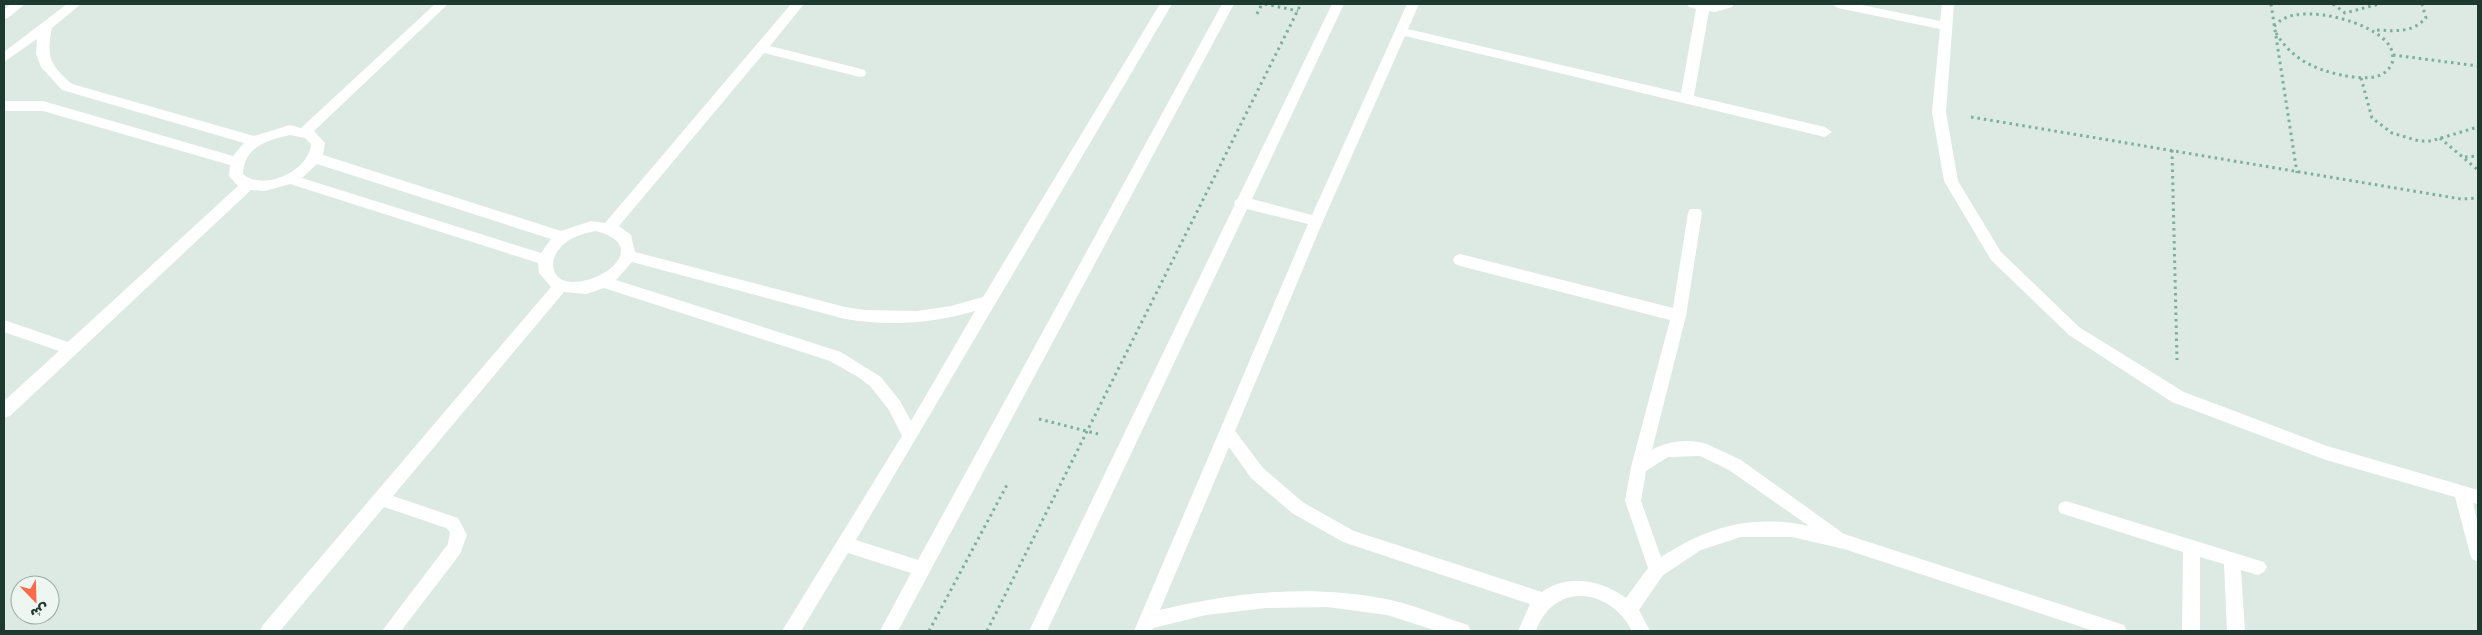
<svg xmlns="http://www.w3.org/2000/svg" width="2482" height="635" font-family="'DejaVu Sans','Noto Sans Arabic',sans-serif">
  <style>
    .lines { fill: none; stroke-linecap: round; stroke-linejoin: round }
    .path { stroke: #7ab09c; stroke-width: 3; stroke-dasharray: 2.5 4; stroke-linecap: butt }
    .minor { fill: #fff; fill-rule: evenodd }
  </style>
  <rect width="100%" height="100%" fill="#dceae3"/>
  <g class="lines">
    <g class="path">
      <polyline points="1265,4 1298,11"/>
      <polyline points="2271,4 2297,173"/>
      <polyline points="2333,4 2345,13 2379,4"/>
      <polyline points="1257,14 1262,4"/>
      <path d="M2274,26C2277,24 2280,20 2283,19C2308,5 2373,22 2389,45C2392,49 2394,58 2392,63C2384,83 2358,78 2341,75C2313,69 2291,58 2276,33"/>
      <path d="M2377,30C2396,31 2412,33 2426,18L2422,4"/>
      <polyline points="2393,55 2478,66"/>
      <polyline points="2361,78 2372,118 2392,133 2419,141 2431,141 2478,127"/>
      <polyline points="1971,117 2461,199 2478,198"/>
      <polyline points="2440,138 2478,170"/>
      <polyline points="2172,150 2177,360"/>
      <polyline points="2465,157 2478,156"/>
      <polyline points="1039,419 1098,434"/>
      <polyline points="929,631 1008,483"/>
      <polyline points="987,631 1301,4"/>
    </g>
    <g class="minor">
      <polygon points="11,4 25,4 8,18 4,19 4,9"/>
      <path d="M67,4H81L52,28C46,57 50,65 72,84L254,136L290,125L301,128L435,4H448L314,131L325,143L323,155L561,231L591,221L605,223L791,4H804L770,46L865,70L866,73L865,76L860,77L764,53L619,226L631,235L635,252L845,307L865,310L917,311L951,306L983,297L1160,4H1172L856,540L918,560L1222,4H1234L898,631H880L911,573L848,553L801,631H782L902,436L889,410L870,386L858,377L830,361L604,288L586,294L564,292L393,496L458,518L467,535L460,554L401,631H382L448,544L450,532L446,528L384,507L280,631H260L263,625L551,287L539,273L538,263L290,184L265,191L251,190L10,416L4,418V401L59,351L4,332V320L68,342L238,186L229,176L230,165L43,111H4V101H43L233,156L244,143L62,90L41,67L36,54L37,39L4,62V52ZM290,135L305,138L311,144C309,171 264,192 243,174C244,147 267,140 290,135ZM317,164L551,239L541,253L302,178ZM595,231C650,244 606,283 572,282C551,282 548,260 561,247C570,237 582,234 595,231ZM632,262L845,319C889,326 931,324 975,311L911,421L900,401L881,377L841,352L616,280Z"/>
      <path d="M1332,4H1344L1252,199L1312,215L1407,4H1419L1408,29L1681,93L1696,9L1689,7L1687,4H1734L1732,7L1715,12L1709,11L1694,96L1825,127L1832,132L1825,137L1405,36L1323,221L1235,431L1263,468L1304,503L1354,531L1542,592C1568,573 1602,580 1626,598L1648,568L1625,501L1631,467L1670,320L1460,266L1455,264L1453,260L1455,256L1460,254L1673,308L1688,213L1690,209H1700L1702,213L1686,316L1652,450C1665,441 1691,438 1707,444L1741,460L1844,534L2118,623L2124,625L2127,631H2094L1844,549L1792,537H1741L1701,550L1663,575L1639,610L1650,631H1632C1610,588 1554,581 1536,631H1518L1530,604L1343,542L1292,513L1251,478L1229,447L1160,610C1234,592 1311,584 1386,599C1412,604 1437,615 1462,623L1468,625L1471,631H1437L1387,615L1327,607L1266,608L1206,615L1153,628L1152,631H1134L1308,224L1247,209L1047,631H1029L1235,204L1234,202L1238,198ZM1700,456L1729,470L1809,526C1752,514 1709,526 1661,557L1641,501L1646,471L1668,457Z"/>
      <polygon points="1832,4 1857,4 1940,21 1942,4 1954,4 1946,112 1958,181 2001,252 2079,327 2184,392 2327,446 2478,490 2478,504 2473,503 2478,524 2478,562 2472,559 2470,554 2455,497 2326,460 2172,402 2069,335 1991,260 1944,181 1932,112 1940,29 1838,8"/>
      <polygon points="2066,501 2264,562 2267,567 2264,572 2258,575 2241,570 2245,631 2227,631 2224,564 2200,557 2200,631 2182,631 2183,552 2060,513 2058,508 2060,503"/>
    </g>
  </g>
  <rect width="2482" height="635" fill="none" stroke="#1d3a30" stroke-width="10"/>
  <g transform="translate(35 600) rotate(157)"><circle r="24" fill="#edf6f1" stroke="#9aaba4"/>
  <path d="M0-4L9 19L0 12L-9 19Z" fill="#fb6a49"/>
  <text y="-8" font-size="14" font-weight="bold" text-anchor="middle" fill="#1d3a30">ش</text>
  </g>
</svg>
